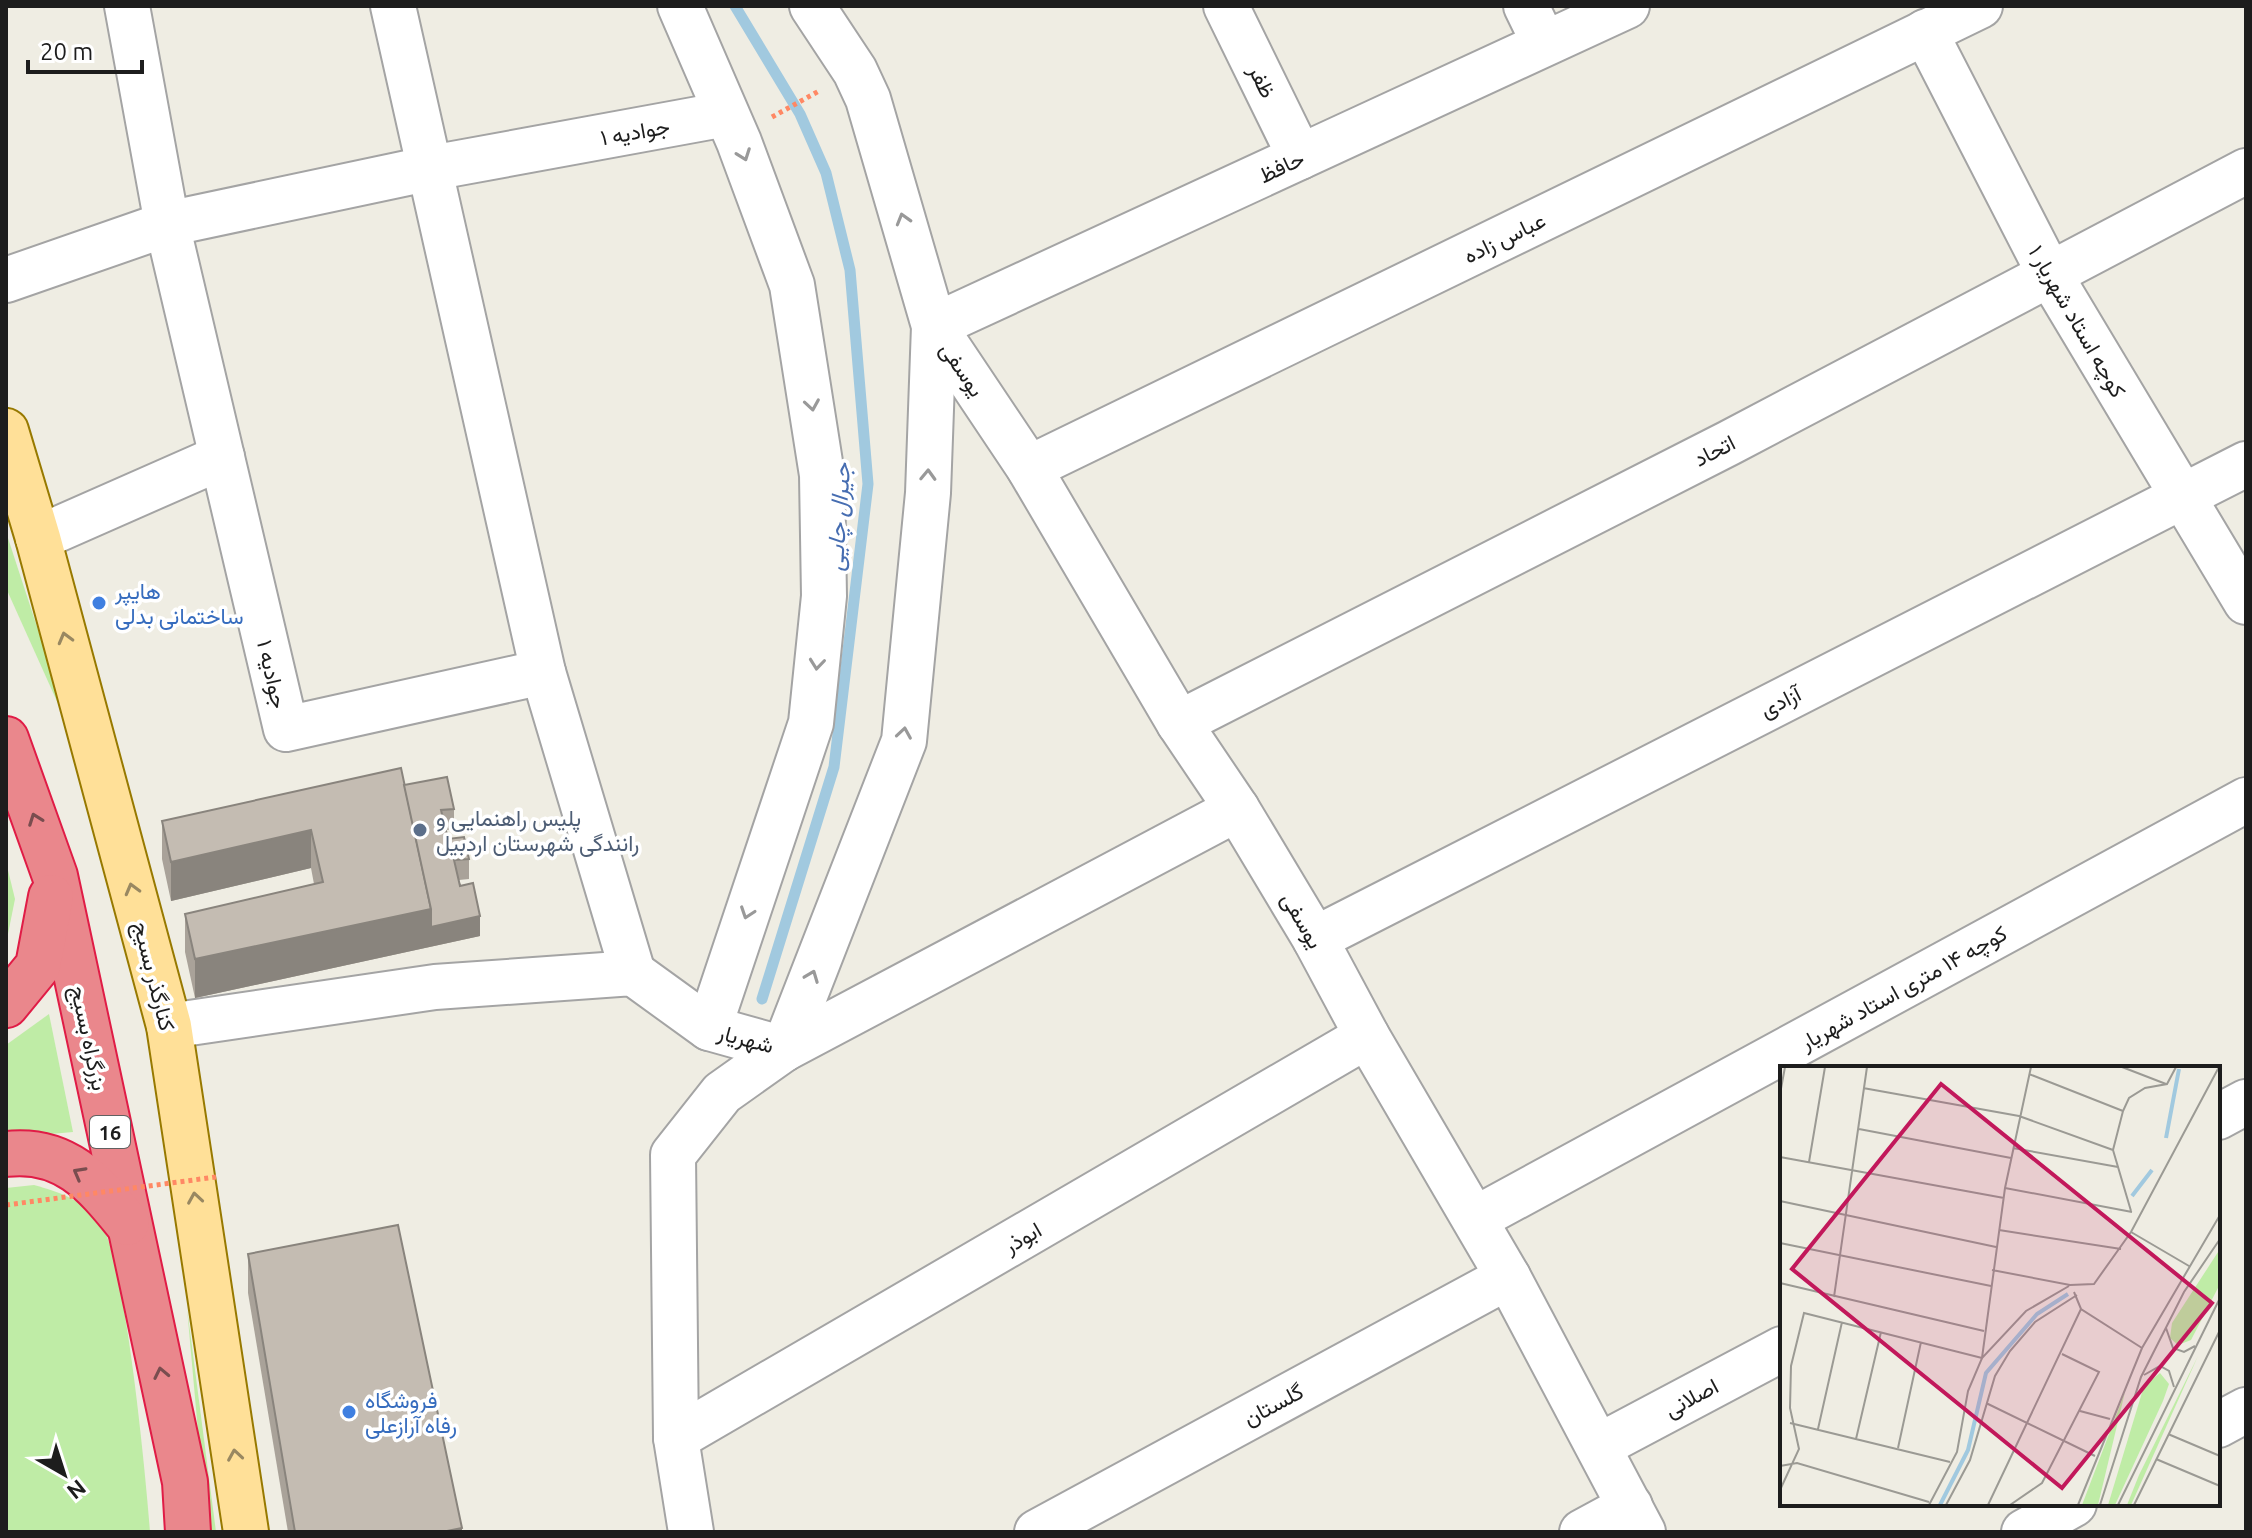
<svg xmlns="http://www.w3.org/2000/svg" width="2252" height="1538" font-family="Ubuntu,Vazirmatn,sans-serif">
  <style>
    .grass { fill: #bfeca6 }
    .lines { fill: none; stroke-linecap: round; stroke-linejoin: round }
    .stream { stroke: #a1c9df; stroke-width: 11 }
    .minor-casing { stroke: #a4a4a4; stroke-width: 48 }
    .major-casing { stroke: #977900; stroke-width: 48 }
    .highway-casing { stroke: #e01c46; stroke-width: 48 }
    .path { stroke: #ff8864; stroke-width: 5; stroke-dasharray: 4 4; stroke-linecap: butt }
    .minor { stroke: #fff; stroke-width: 44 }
    .major { stroke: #ffe098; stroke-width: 44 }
    .highway { stroke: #ea878c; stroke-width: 44 }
    .path-bridge { stroke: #ff8864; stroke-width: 5; stroke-dasharray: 4 4; stroke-linecap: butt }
    .wall { fill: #a9a299 }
    .shaded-wall { fill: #89847d }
    .building { fill: #c4bcb2; stroke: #89847d; stroke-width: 2 }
    .oneway { stroke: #999 }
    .oneway2 { stroke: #998861 }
    .oneway3 { stroke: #794d4f }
    .shop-dot { fill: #3f7fe0; stroke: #fff; stroke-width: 3 }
    .service-dot { fill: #5c6f8a; stroke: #fff; stroke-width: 3 }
    .labels { text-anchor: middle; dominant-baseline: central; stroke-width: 7; stroke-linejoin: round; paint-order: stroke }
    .shield { fill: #fff; stroke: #616161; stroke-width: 2 }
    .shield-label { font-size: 20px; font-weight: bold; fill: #1d1d1d }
    .street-label { font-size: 22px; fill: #1d1d1d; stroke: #fff }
    .shop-label { font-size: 22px; fill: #366cbe; stroke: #fff; text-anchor: start }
    .service-label { font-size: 22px; fill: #4e5e75; stroke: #fff; text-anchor: start }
    .water-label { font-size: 24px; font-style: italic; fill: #466db1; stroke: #fff }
    .inset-river { fill: none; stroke: #a1c9df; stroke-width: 4 }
    .inset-road { fill: none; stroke: #9b9a94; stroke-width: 2 }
    .view { fill: #c2185b; fill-opacity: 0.15; stroke: #c2185b; stroke-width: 4 }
    .inset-edge { fill: none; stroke: #1d1d1d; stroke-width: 4 }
  </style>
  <rect width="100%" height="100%" fill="#efede3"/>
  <g class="grass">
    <polygon points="6,532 73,737 6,588"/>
    <polygon points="6,862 15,899 6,944"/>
    <polygon points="49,1014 73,1132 6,1138 6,1045"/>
    <path d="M34,1185C59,1192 80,1199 98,1219C125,1249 146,1481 150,1532H6V1188Z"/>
    <polygon points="187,1308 216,1532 207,1532"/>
  </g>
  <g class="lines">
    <polyline class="stream" points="735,6 800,114 826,173 850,270 868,484 834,767 762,999"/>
    <g class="minor-casing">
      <g id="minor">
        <polyline points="127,6 167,224 286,729 543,672"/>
        <polyline points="393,6 543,672 633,973"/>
        <polyline points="680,6 739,142 792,285 822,475 824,596 811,723 709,1028"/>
        <polyline points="1226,6 1300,157"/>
        <polyline points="1526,6 1544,43"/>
        <polyline points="1627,6 934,326 1029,468 1179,723 1237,809 1315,939 1367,1036 1508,1277 1643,1532"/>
        <polyline points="1925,32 2050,275 2246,602"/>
        <polyline points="6,280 167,224 431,168 726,114"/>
        <polyline points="1029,468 1980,6"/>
        <polyline points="38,538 222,457"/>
        <polyline points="1179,723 1729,443 2246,171"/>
        <polyline points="1315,939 2246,464"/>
        <polyline points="169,1026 435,987 633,973 709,1028 784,1049"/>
        <polyline points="784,1049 904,741 928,493 934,326 868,99 855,71 812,6"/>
        <polyline points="2218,1117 2246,1102"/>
        <polyline points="1475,1219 2246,800"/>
        <polyline points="2218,1425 2246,1410"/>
        <polyline points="676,1438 1367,1036"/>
        <polyline points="1601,1445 1782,1349"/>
        <polyline points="691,1532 676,1438 673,1155 722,1093 784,1049 1237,809"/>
        <polyline points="1037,1532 1508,1277"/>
        <polyline points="1582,1532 1630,1506"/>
        <polyline points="2024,1532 2074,1504"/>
      </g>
    </g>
    <g class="major-casing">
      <polyline id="major" points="6,431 38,538 169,1026 246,1532"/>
    </g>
    <g class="highway-casing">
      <g id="highway">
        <polyline points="6,739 55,876 185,1482 188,1532"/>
        <polyline points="6,1005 38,966 51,897"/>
        <path d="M6,1154C64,1147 94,1182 127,1223"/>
      </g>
    </g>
    <polyline class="path" points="772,117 819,91"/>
    <use href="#minor" class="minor"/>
    <use href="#major" class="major"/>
    <use href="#highway" class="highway"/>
    <polyline class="path-bridge" points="6,1205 216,1177"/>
  </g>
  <g class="wall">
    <polygon points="404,785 454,809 454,829 446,830 448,839 469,859 469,879 459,880 480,936 195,998 185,952 185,914 314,884 311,868 171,901 162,859 162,821"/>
    <polygon points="248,1254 462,1532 288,1532 248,1293"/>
  </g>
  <g class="shaded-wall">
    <polygon points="311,830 311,868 171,901 171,862"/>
    <polygon points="431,909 480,916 480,936 195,998 195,959"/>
    <polygon points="462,1528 462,1532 442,1532"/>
  </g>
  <g class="building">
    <polygon points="401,768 431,909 195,959 185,914 323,882 311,830 171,862 162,821"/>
    <polygon points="447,777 454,809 441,810 448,839 464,837 469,859 454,860 460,886 473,883 480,916 431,927 431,909 404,785"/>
    <polygon points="398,1225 462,1528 442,1532 295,1532 248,1254"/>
  </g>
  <defs><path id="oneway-chevron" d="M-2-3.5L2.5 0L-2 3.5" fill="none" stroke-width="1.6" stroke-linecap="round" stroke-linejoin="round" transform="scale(2)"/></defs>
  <g class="oneway">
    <use href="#oneway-chevron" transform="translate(744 155) rotate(70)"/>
    <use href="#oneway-chevron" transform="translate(903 219) rotate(-106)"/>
    <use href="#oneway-chevron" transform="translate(812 405) rotate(81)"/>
    <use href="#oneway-chevron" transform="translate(928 475) rotate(-88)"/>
    <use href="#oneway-chevron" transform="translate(817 664) rotate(96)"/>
    <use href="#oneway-chevron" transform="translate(904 733) rotate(-81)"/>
    <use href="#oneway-chevron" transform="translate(747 913) rotate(109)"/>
    <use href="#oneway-chevron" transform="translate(812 976) rotate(-69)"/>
  </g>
  <g class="oneway2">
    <use href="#oneway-chevron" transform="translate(65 638) rotate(-105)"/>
    <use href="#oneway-chevron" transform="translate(132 889) rotate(-105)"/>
    <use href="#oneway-chevron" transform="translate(195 1198) rotate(-99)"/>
    <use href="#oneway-chevron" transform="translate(235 1455) rotate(-99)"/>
  </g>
  <g class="oneway3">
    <use href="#oneway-chevron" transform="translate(35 819) rotate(-110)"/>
    <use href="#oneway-chevron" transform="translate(79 1173) rotate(-151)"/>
    <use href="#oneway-chevron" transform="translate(161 1373) rotate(-102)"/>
  </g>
  <g class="shop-dot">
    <circle cx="99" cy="603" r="8"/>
    <circle cx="349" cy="1412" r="8"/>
  </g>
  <circle class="service-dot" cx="420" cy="830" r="8"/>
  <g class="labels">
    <rect class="shield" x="90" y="1116" width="40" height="32" rx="6"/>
    <g class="shield-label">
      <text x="110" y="1132">16</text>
    </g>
    <g class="street-label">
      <text transform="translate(1263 81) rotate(64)">ظفر</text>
      <text transform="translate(635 131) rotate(-10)">جوادیه ۱</text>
      <text transform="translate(1281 166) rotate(-25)">حافظ</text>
      <text transform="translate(1504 237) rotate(-26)">عباس زاده</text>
      <text transform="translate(2078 321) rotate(60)">کوچه استاد شهریار ۱</text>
      <text transform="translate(963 369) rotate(56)">یوسفی</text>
      <text transform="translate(1714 450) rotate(-27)">اتحاد</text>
      <text transform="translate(273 674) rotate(77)">جوادیه ۱</text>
      <text transform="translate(1780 701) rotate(-27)">آزادی</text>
      <text transform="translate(1303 920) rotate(60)">یوسفی</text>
      <text transform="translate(155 976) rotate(76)">کنارگذر بسیج</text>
      <text transform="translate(1903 987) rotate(-29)">کوچه ۱۴ متری استاد شهریار</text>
      <text transform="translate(90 1038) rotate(78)">بزرگراه بسیج</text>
      <text transform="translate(746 1038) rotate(15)">شهریار</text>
      <text transform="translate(1022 1237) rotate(-30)">ابوذر</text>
      <text transform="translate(1691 1397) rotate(-28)">اصلانی</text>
      <text transform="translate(1273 1404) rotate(-28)">گلستان</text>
    </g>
    <g class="shop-label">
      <text x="115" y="590">هایپر<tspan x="115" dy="25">ساختمانی بدلی</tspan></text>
      <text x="365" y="1399">فروشگاه<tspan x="365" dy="25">رفاه آرازعلی</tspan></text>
    </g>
    <g class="service-label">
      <text x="436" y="817">پلیس راهنمایی و<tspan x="436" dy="25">رانندگی شهرستان اردبیل</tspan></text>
    </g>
    <g class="water-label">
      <text transform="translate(838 517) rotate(-86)">جیرال چایی</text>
    </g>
  </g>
  <g transform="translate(1780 1066)">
    <rect width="440" height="440" fill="#efede3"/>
    <path d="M440,183V218L411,274L398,279L390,272L392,257ZM418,290L351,439H347L359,409ZM380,307L389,318L383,335L335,439H328L364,320ZM345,326L318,439H302Z" fill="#bfeca6"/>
    <path class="inset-river" d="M386,72L399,3M352,130L372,104M160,439L188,384L206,307L257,248L288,228"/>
    <path class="inset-road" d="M342,1L386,18M249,8L343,45M83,22L239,50L333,84M0,28L5,1M79,63L231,92M233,82L338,101M0,91L224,132M29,96L45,1M225,122L352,146M0,135L216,181M351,145L333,84L343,45L349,32L365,22L387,18L396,1M219,164L341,183M351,166L409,200M0,177L211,220M212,204L290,219L314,218L351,166L439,1M0,217L204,265M294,226L301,243L362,282M54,231L87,1M386,262L393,282L404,286L415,280M364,309L380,300L389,305L394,321M206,337L315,390M300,345L330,353M10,357L170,396M38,363L62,256M388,368L440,390M76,373L101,266M118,382L141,276M376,393L440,420M0,400L17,397L149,436M0,424L19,383L10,342L11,300L24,247L202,292L225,122L251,1M149,439L177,386L188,325L202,292L246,245L289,220M166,439L190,394L215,310L230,285L255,256L297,229M208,439L301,243M230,439L262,417L319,306L282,288M298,439L362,282L440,149M320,439L361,311L404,226L440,173M338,439L440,232M354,439L440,264"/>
    <path class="view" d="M161,18L432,237L282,422L12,203Z"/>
    <rect width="440" height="440" class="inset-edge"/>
  </g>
  <rect width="2252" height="1538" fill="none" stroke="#1d1d1d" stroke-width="16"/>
  <g transform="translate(64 1474) rotate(141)" stroke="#ffffff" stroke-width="6" paint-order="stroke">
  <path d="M0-6L14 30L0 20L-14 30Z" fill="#1d1d1d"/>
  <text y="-12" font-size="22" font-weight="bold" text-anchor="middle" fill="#1d1d1d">N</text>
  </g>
  <path d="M28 60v12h114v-12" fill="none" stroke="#1d1d1d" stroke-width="4"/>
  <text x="40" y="60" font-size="24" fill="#1d1d1d" stroke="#ffffff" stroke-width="6" paint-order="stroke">20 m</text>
</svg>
